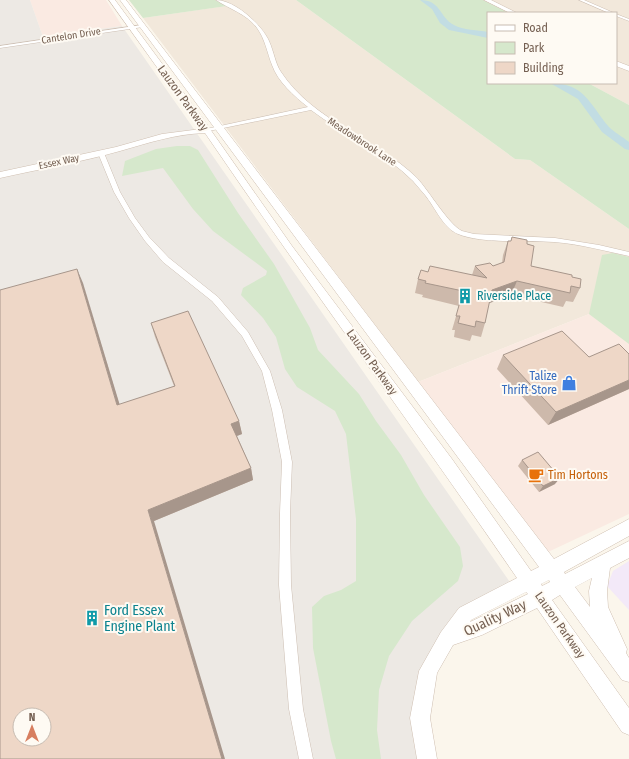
<svg xmlns="http://www.w3.org/2000/svg" width="629" height="759" font-family="'Fira Sans Condensed',sans-serif">
  <style>
    .residential { fill: #f2e8db }
    .commercial { fill: #faeae2 }
    .industrial { fill: #ede9e4; fill-rule: evenodd }
    .education { fill: #f3e9f8 }
    .green { fill: #d6e8cc }
    .lines { fill: none; stroke-linecap: round; stroke-linejoin: round }
    .river { fill: #c2dde3; fill-rule: evenodd }
    .street-casing { stroke: #cdbfb3; stroke-width: 1 }
    .secondary-casing { stroke: #cfbfb1; stroke-width: 1 }
    .street { fill: #fff; fill-rule: evenodd }
    .secondary { fill: #fff; fill-rule: evenodd }
    .wall { fill: #cdb9ab }
    .shaded-wall { fill: #a7968b }
    .building { fill: #eed7c7; stroke: #a7968b; fill-rule: evenodd }
    .labels { text-anchor: middle; dominant-baseline: central; stroke-width: 4; stroke-linejoin: round; paint-order: stroke }
    .far-street-label { font-size: 10px; fill: #745f51; stroke: #fefaf3 }
    .street-label { font-size: 12px; fill: #745f51; stroke: #fefaf3 }
    .culture-label { font-size: 12px; fill: #0d838f; stroke: #fefaf3; text-anchor: start }
    .shop-label { font-size: 12px; fill: #366cbe; stroke: #fefaf3; text-anchor: end }
    .food-label { font-size: 12px; fill: #c56008; stroke: #fefaf3; text-anchor: start }
    .near-culture-label { font-size: 14px; fill: #0d838f; stroke: #fefaf3; text-anchor: start }
    .near-street-label { font-size: 14px; fill: #745f51; stroke: #fefaf3 }
  </style>
  <rect width="100%" height="100%" fill="#fbf6ec"/>
  <g class="residential">
    <polygon points="215,0 296,0 515,159 530,160 629,229 629,344 589,314 418,382 143,18 226,6"/>
    <polygon points="490,0 629,0 629,105 588,83 616,83 616,13 517,13"/>
  </g>
  <g class="commercial">
    <polygon points="30,0 106,0 122,26 43,37"/>
    <polygon points="589,314 629,344 629,514 548,552 418,382"/>
  </g>
  <path class="industrial" d="M0,0H30L43,37L122,26L514,588L465,614L428,671L427,759H0ZM20,715H44V739H20Z"/>
  <polygon class="education" points="629,561 629,610 607,586 613,571"/>
  <g class="green">
    <polygon points="129,0 215,0 227,6 143,18"/>
    <polygon points="296,0 483,0 509,13 488,13 488,83 588,83 629,105 629,229 530,160 515,159"/>
    <polygon points="177,146 190,146 198,150 238,213 274,264 310,328 318,350 359,394 376,421 401,455 424,495 460,547 463,566 458,581 412,621 389,656 379,690 377,730 381,759 336,759 331,741 313,648 312,607 324,596 341,590 356,581 356,519 346,434 335,411 297,387 285,369 276,337 263,318 241,295 243,288 266,275 267,271 213,231 193,209 163,168 122,176 125,161 156,149"/>
    <polygon points="613,253 629,257 629,344 589,314 602,255"/>
  </g>
  <g class="lines">
    <g class="river">
      <path d="M420,0C441,0 439,17 454,25C463,30 478,30 488,32V38L449,30L440,23L432,9Z"/>
      <path d="M550,83C585,83 590,105 609,127C614,132 623,137 629,142V150L625,149L602,132L578,99Z"/>
    </g>
    <g class="street-casing">
      <g id="street">
        <path d="M216,0C235,0 262,25 269,41C274,52 275,63 281,72C314,122 376,138 417,178C429,191 449,225 462,231C466,232 470,233 474,234L555,238L599,245L629,252V256C605,251 580,244 554,242C527,240 482,244 458,234C443,228 435,207 425,195C421,190 417,186 413,181C383,151 344,135 311,110L204,132V130L206,129L308,107C294,96 278,82 272,65C267,52 265,39 257,28C247,14 229,9 216,0Z"/>
        <polygon points="579,0 584,0 614,13 609,13"/>
        <polygon points="616,14 629,19 629,21 616,16"/>
        <polygon points="142,25 143,27 0,48 0,46"/>
        <polygon points="99,152 104,153 120,192 135,218 149,237 169,258 218,297 248,332 270,371 282,410 292,462 290,513 291,585 303,709 313,759 299,759 289,709 279,585 280,513 282,462 272,410 262,371 242,336 212,301 163,262 145,241 129,218 114,192 98,153"/>
      </g>
    </g>
    <g class="secondary-casing">
      <g id="secondary">
        <path d="M109,0H115L203,119L292,246L452,459L531,571L539,567L120,0H126L554,559L629,519V536L564,572L565,574L629,541V558L610,568L607,591L608,607L627,649L626,653L629,658V682L622,680L560,595L552,600L629,708V735L622,732L537,608L482,635L453,645L437,673L430,718L437,759H417L410,718L419,671L441,632L459,608L517,578C415,429 307,283 205,133C175,134 148,143 120,151C81,162 40,169 0,178V172L116,147L162,134L201,129ZM592,578L589,591L590,607L575,587ZM549,580L550,582L542,586L541,584ZM526,592L528,594L470,622L471,620Z"/>
        <polygon points="484,0 491,0 517,13 510,13"/>
        <polygon points="616,61 629,66 629,71 616,66"/>
      </g>
    </g>
    <use href="#street" class="street"/>
    <use href="#secondary" class="secondary"/>
  </g>
  <g class="wall">
    <polygon points="512,237 527,244 531,266 572,277 580,288 573,302 566,301 563,307 511,295 489,303 485,323 481,337 472,335 470,341 454,337 455,330 452,330 459,306 422,297 423,295 415,293 418,279 428,272 472,275 475,266 493,266 502,263 503,255 508,241 511,241"/>
    <polygon points="83,283 119,405 174,386 155,337 151,323 239,421 242,434 237,436 251,468 253,480 154,521"/>
    <polygon points="629,354 629,389 548,425 497,369 503,355 589,357"/>
    <polygon points="522,460 555,484 539,492 518,466"/>
  </g>
  <g class="shaded-wall">
    <polygon points="77,269 83,283 124,419 117,405"/>
    <polygon points="517,281 511,295 487,304 492,290"/>
    <polygon points="629,380 629,389 548,425 556,412"/>
    <polygon points="239,421 242,434 234,437 231,424"/>
    <polygon points="251,468 253,480 154,521 225,759 222,759 148,510"/>
    <polygon points="560,478 555,484 539,492 543,486"/>
  </g>
  <g class="building">
    <polygon points="512,237 527,240 527,244 534,246 531,266 572,275 572,277 581,279 580,288 571,286 570,293 517,281 492,290 485,323 476,321 475,327 458,323 460,316 456,316 463,291 425,283 426,281 418,279 421,270 428,272 430,266 487,278 475,266 490,263 493,266 504,262 508,241 511,241"/>
    <path d="M77,269L117,405L175,386L151,323L188,311L239,421L231,424L251,468L148,510L222,759H0V290ZM20,715H44V739H20Z"/>
    <polygon points="562,331 589,357 619,344 629,354 629,380 556,412 503,355"/>
    <polygon points="538,452 560,478 543,486 522,460"/>
  </g>
  <defs>
    <g id="building-bare" transform="scale(1.2)"><path d="M-4-6H4V6H1V3H-1V6H-4ZM-2.5-4.3h1.7v1.8h-1.7ZM.8-4.3h1.7v1.8H.8ZM-2.5-1h1.7V.8h-1.7ZM.8-1h1.7V.8H.8Z" fill="#0f9aa8" stroke="#fefaf3" stroke-width="2.5" paint-order="stroke"/></g>
    <g id="shop-bare" transform="scale(1.2)"><path d="M-5-2.5h2.3a2.7 3.5 0 0 1 5.4 0H5L5.5 6h-11ZM-1.5-2.5h3a1.5 2.3 0 0 0-3 0Z" fill="#3f7fe0" stroke="#fefaf3" stroke-width="2.5" paint-order="stroke"/></g>
    <g id="cafe-bare" transform="scale(1.2)"><path d="M-5.5-4.5H6V0H3Q3 3.5 0 3.5H-2.5Q-5.5 3.5-5.5 0ZM3-3.2v2h1.7v-2ZM-6 4.5H4V6H-6Z" fill="#e8710a" stroke="#fefaf3" stroke-width="2.5" paint-order="stroke"/></g>
  </defs>
  <g fill-rule="evenodd">
    <use href="#building-bare" x="465" y="296"/>
    <use href="#shop-bare" x="569" y="383"/>
    <use href="#cafe-bare" x="536" y="475"/>
    <use href="#building-bare" x="92" y="618"/>
  </g>
  <g class="labels">
    <g class="far-street-label">
      <text transform="translate(71 36) rotate(-9)">Cantelon Drive</text>
      <text transform="translate(362 142) rotate(33)">Meadowbrook Lane</text>
      <text transform="translate(59 162) rotate(-12)">Essex Way</text>
    </g>
    <g class="street-label">
      <text transform="translate(183 98) rotate(54)">Lauzon Parkway</text>
      <text transform="translate(372 362) rotate(54)">Lauzon Parkway</text>
      <text transform="translate(560 625) rotate(55)">Lauzon Parkway</text>
    </g>
    <g class="culture-label">
      <text x="477" y="296">Riverside Place</text>
    </g>
    <g class="shop-label">
      <text x="557" y="376">Talize<tspan x="557" dy="14">Thrift Store</tspan></text>
    </g>
    <g class="food-label">
      <text x="548" y="475">Tim Hortons</text>
    </g>
    <g class="near-culture-label">
      <text x="104" y="610">Ford Essex<tspan x="104" dy="16">Engine Plant</tspan></text>
    </g>
    <g class="near-street-label">
      <text transform="translate(495 618) rotate(-25)">Quality Way</text>
    </g>
  </g>
  <rect x="487" y="12" width="130" height="72" fill="#fefaf3" stroke="#c7bcb2"/>
  <rect x="495" y="25" width="20" height="6" fill="#ffffff" stroke="#c7bcb2"/>
  <text x="523" y="32" font-size="12" fill="#745f51">Road</text>
  <rect x="495" y="42" width="20" height="12" fill="#d6e8cc" stroke="#c7bcb2"/>
  <text x="523" y="52" font-size="12" fill="#745f51">Park</text>
  <rect x="495" y="62" width="20" height="12" fill="#eed7c7" stroke="#c7bcb2"/>
  <text x="523" y="72" font-size="12" fill="#745f51">Building</text>
  <g transform="translate(32 727)"><circle r="19" fill="#fefaf3" stroke="#c7bcb2"/>
  <path d="M0-3L7 15L0 10L-7 15Z" fill="#d77e5f"/>
  <text y="-6" font-size="11" font-weight="bold" text-anchor="middle" fill="#745f51">N</text>
  </g>
</svg>
